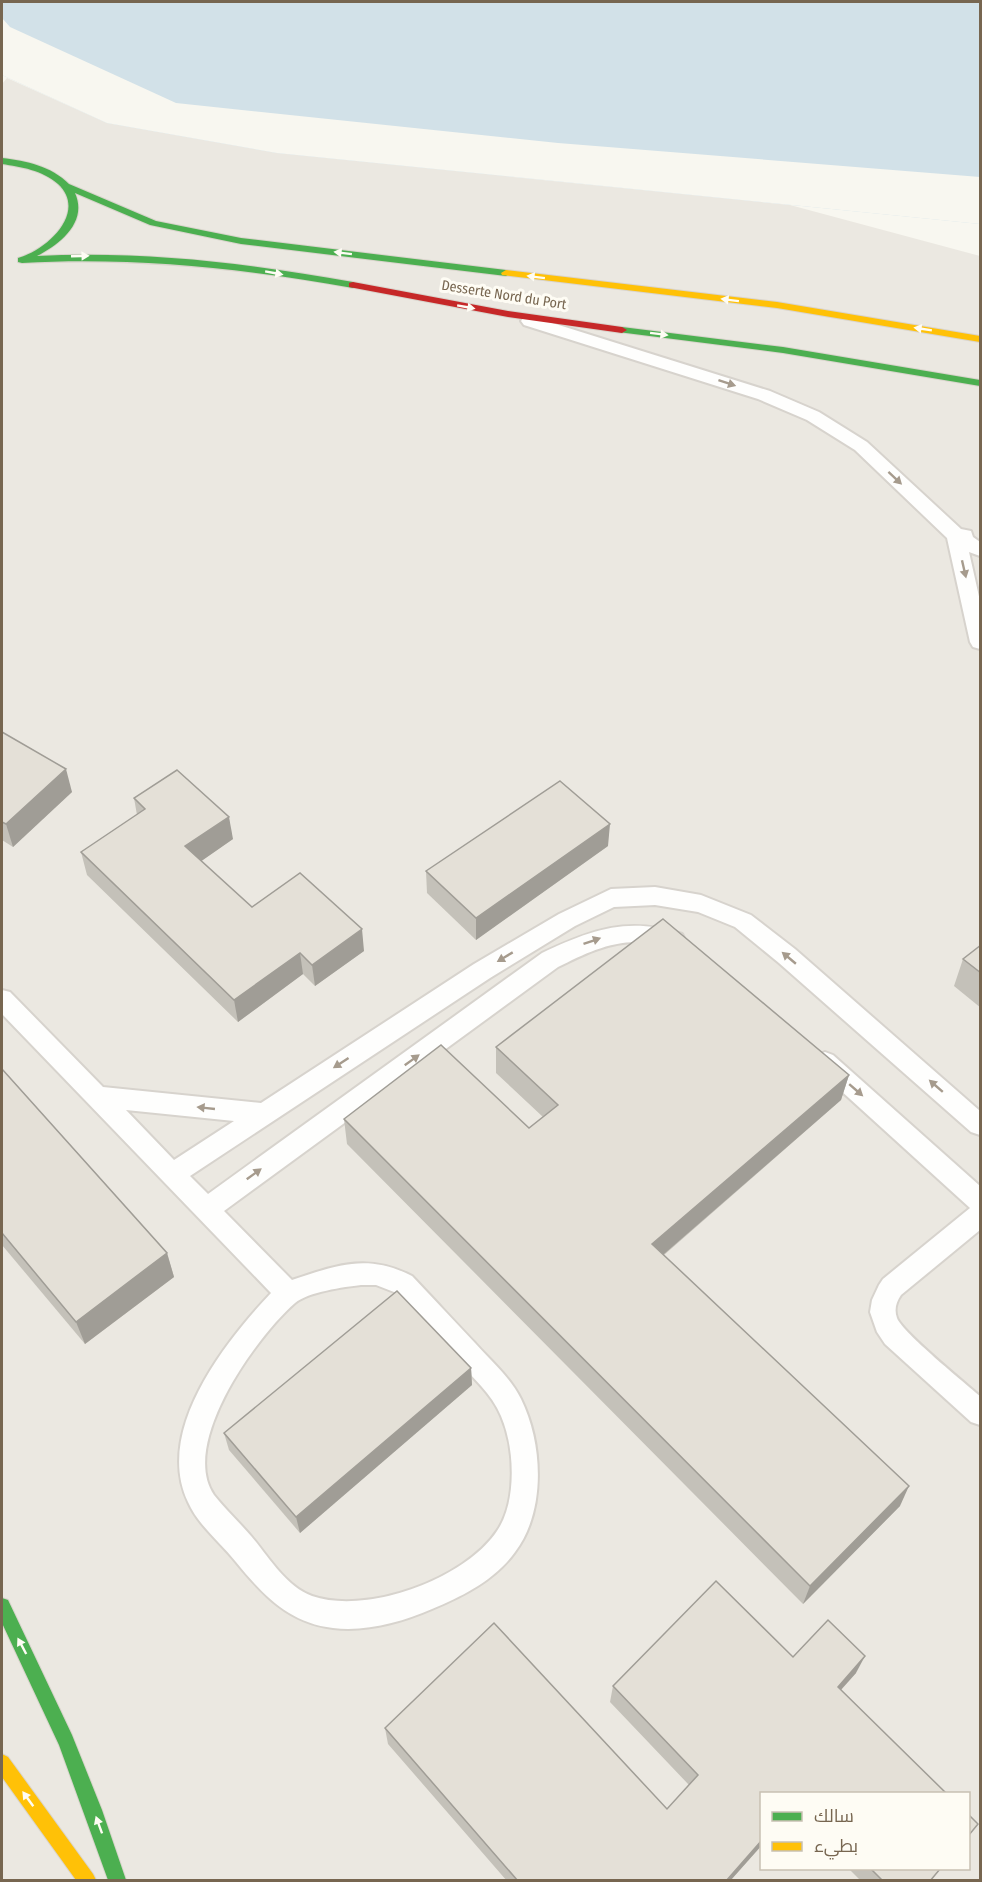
<svg xmlns="http://www.w3.org/2000/svg" width="982" height="1882" font-family="'Fira Sans Condensed',Cairo,sans-serif">
  <style>
    .industrial { fill: #ebe8e1; fill-rule: evenodd }
    .water { fill: #d2e1e8 }
    .pier { fill: #f8f7f0 }
    .lines { fill: none; stroke-linecap: round; stroke-linejoin: round }
    .lane-casing { stroke: #d7d3cd; stroke-width: 4 }
    .fast-casing { stroke: #d9d4cc; stroke-width: 2 }
    .slow-casing { stroke: #d9d4cc; stroke-width: 2 }
    .jam-casing { stroke: #d9d4cc; stroke-width: 2 }
    .lane { fill: #fefefd; fill-rule: evenodd }
    .fast { fill: #4caf50; fill-rule: evenodd }
    .slow { fill: #ffc107; fill-rule: evenodd }
    .jam { fill: #c62828; fill-rule: evenodd }
    .wall { fill: #c4c1b9 }
    .shaded-wall { fill: #a09d96 }
    .building { fill: #e4e0d7; stroke: #a09d96; stroke-width: 1.5 }
    .oneway { fill: #fefcf4 }
    .oneway2 { fill: #a69b8d }
    .labels { text-anchor: middle; dominant-baseline: central; stroke-width: 6; stroke-linejoin: round; paint-order: stroke }
    .far-street-label { font-size: 14px; fill: #776650; stroke: #fefcf4 }
  </style>
  <rect width="100%" height="100%" fill="#f8f7f0"/>
  <path class="industrial" d="M7,78L107,123L277,153L790,205L980,256V1880H2V84ZM762,1794H968V1868H762Z"/>
  <polygon class="water" points="2,2 980,2 980,224 277,153 107,123 2,75"/>
  <polygon class="pier" points="2,18 10,27 176,103 558,143 980,177 980,224 277,153 107,123 2,75"/>
  <g class="lines">
    <g class="lane-casing">
      <g id="lane">
        <polygon points="530,316 770,391 819,412 867,442 961,529 971,531 973,537 980,542 980,556 969,552 980,601 980,649 973,647 970,642 947,538 855,450 807,420 758,399 524,325 521,321 524,317"/>
        <path d="M655,887L701,895L751,915L795,949L980,1111V1135L971,1132L779,963L735,927L698,912L655,905L614,907L575,926L490,978L190,1176L208,1194L542,953C591,930 628,916 682,934L685,940L682,946C669,951 654,943 640,942C610,941 584,954 558,967L224,1211L292,1280C337,1265 368,1253 412,1276C433,1298 454,1321 475,1343C491,1361 510,1377 521,1399C543,1444 546,1511 515,1552C495,1580 463,1596 432,1609C402,1622 366,1632 333,1628C289,1623 263,1595 236,1562C220,1542 198,1525 188,1502C154,1431 225,1342 271,1293L2,1014V990L10,992L103,1087L261,1103L474,964L559,914L611,889ZM126,1110L234,1121L174,1160ZM361,1285H376L394,1292C414,1315 435,1337 456,1359C472,1377 492,1394 501,1416C515,1448 517,1502 497,1531C465,1579 367,1615 312,1596C286,1587 268,1556 251,1536C239,1522 226,1510 214,1495C179,1444 256,1337 295,1303C308,1292 344,1287 361,1285Z"/>
        <path d="M825,1052L833,1055L980,1186V1230L901,1295C896,1302 894,1310 897,1318C902,1332 965,1383 980,1396V1425L971,1422L885,1344L877,1332L870,1312L872,1300L879,1285L883,1279L970,1208L817,1069L813,1062L817,1055Z"/>
      </g>
    </g>
    <g class="fast-casing">
      <g id="fast">
        <path d="M2,158C27,161 51,166 69,184L156,221L241,238L506,270L511,273L506,276L241,244L150,225L75,193C88,222 60,244 37,256C144,251 248,263 353,282L358,285L353,288C243,268 134,257 22,263L18,262V258C47,250 88,212 58,184C42,170 21,167 2,164Z"/>
        <polygon points="622,327 783,347 980,380 980,386 783,353 618,332 617,330"/>
        <polygon points="2,1598 8,1600 72,1735 102,1810 126,1880 108,1880 59,1745 2,1623"/>
      </g>
    </g>
    <g class="slow-casing">
      <g id="slow">
        <polygon points="506,270 777,302 980,336 980,342 777,308 502,275 501,273"/>
        <polygon points="2,1754 8,1757 93,1874 96,1880 76,1880 2,1777"/>
      </g>
    </g>
    <g class="jam-casing">
      <polygon id="jam" points="353,282 508,311 622,327 627,330 622,333 508,317 349,287 349,283"/>
    </g>
    <use href="#lane" class="lane"/>
    <use href="#fast" class="fast"/>
    <use href="#slow" class="slow"/>
    <use href="#jam" class="jam"/>
  </g>
  <g class="wall">
    <polygon points="2,732 72,792 13,847 2,840"/>
    <polygon points="134,798 233,839 201,861 252,907 364,951 315,986 303,974 238,1022 87,875 81,852 137,815"/>
    <polygon points="608,846 476,940 427,893 426,871"/>
    <polygon points="981,945 981,1008 954,986 963,959"/>
    <polygon points="496,1047 849,1075 841,1100 664,1255 900,1506 803,1604 347,1144 344,1119 529,1128 543,1117 496,1073"/>
    <polygon points="2,1069 167,1253 174,1277 85,1344 2,1245"/>
    <polygon points="471,1368 472,1385 300,1533 229,1450 224,1433"/>
    <polygon points="793,1657 856,1673 841,1690 762,1794 762,1845 730,1881 507,1881 388,1744 385,1728 667,1809 689,1785 610,1702 613,1686"/>
    <polygon points="849,1869 940,1869 930,1881 861,1881"/>
  </g>
  <g class="shaded-wall">
    <polygon points="66,769 72,792 13,847 6,824"/>
    <polygon points="229,817 233,839 190,869 185,846"/>
    <polygon points="610,824 608,846 476,940 476,918"/>
    <polygon points="362,929 364,951 315,986 312,965"/>
    <polygon points="300,953 303,974 238,1022 234,1000"/>
    <polygon points="849,1075 841,1100 649,1267 652,1244"/>
    <polygon points="167,1253 174,1277 85,1344 76,1322"/>
    <polygon points="471,1368 472,1385 300,1533 296,1517"/>
    <polygon points="909,1486 900,1506 803,1604 810,1586"/>
    <polygon points="865,1656 856,1673 829,1703 838,1687"/>
    <polygon points="762,1840 762,1845 730,1881 726,1881"/>
  </g>
  <g class="building">
    <polygon points="2,732 66,769 6,824 2,822"/>
    <polygon points="177,770 229,817 185,846 252,907 300,873 362,929 312,965 300,953 234,1000 81,852 145,809 134,798"/>
    <polygon points="560,781 610,824 476,918 426,871"/>
    <polygon points="663,919 849,1075 652,1244 909,1486 810,1586 344,1119 441,1045 529,1128 558,1105 496,1047"/>
    <polygon points="981,945 981,973 963,959"/>
    <polygon points="2,1069 167,1253 76,1322 2,1233"/>
    <polygon points="397,1291 471,1368 296,1517 224,1433"/>
    <polygon points="716,1581 793,1657 828,1620 865,1656 838,1687 947,1794 762,1794 762,1840 726,1881 518,1881 385,1728 494,1623 667,1809 698,1775 613,1686"/>
    <polygon points="969,1815 978,1824 969,1835"/>
    <polygon points="871,1869 940,1869 930,1881 883,1881"/>
  </g>
  <defs><path id="oneway-solid" d="M-6-.8H1V-3.2L6.5 0L1 3.2V.8H-6Z" transform="scale(1.5)"/></defs>
  <g class="oneway">
    <use href="#oneway-solid" transform="translate(343 253) rotate(-173)"/>
    <use href="#oneway-solid" transform="translate(80 256) rotate(-2)"/>
    <use href="#oneway-solid" transform="translate(274 273) rotate(10)"/>
    <use href="#oneway-solid" transform="translate(536 277) rotate(-173)"/>
    <use href="#oneway-solid" transform="translate(730 300) rotate(-173)"/>
    <use href="#oneway-solid" transform="translate(466 307) rotate(10)"/>
    <use href="#oneway-solid" transform="translate(923 329) rotate(-171)"/>
    <use href="#oneway-solid" transform="translate(659 334) rotate(7)"/>
    <use href="#oneway-solid" transform="translate(22 1646) rotate(-118)"/>
    <use href="#oneway-solid" transform="translate(28 1799) rotate(-126)"/>
    <use href="#oneway-solid" transform="translate(99 1825) rotate(-110)"/>
  </g>
  <g class="oneway2">
    <use href="#oneway-solid" transform="translate(727 383) rotate(18)"/>
    <use href="#oneway-solid" transform="translate(895 478) rotate(43)"/>
    <use href="#oneway-solid" transform="translate(964 569) rotate(77)"/>
    <use href="#oneway-solid" transform="translate(592 941) rotate(-19)"/>
    <use href="#oneway-solid" transform="translate(505 957) rotate(149)"/>
    <use href="#oneway-solid" transform="translate(789 958) rotate(-140)"/>
    <use href="#oneway-solid" transform="translate(412 1060) rotate(-36)"/>
    <use href="#oneway-solid" transform="translate(341 1063) rotate(147)"/>
    <use href="#oneway-solid" transform="translate(936 1086) rotate(-139)"/>
    <use href="#oneway-solid" transform="translate(856 1090) rotate(41)"/>
    <use href="#oneway-solid" transform="translate(206 1108) rotate(-174)"/>
    <use href="#oneway-solid" transform="translate(254 1174) rotate(-36)"/>
  </g>
  <g class="labels">
    <g class="far-street-label">
      <text transform="translate(504 295) rotate(9)">Desserte Nord du Port</text>
    </g>
  </g>
  <rect width="982" height="1882" fill="none" stroke="#776650" stroke-width="6"/>
  <rect x="760" y="1792" width="210" height="78" fill="#fefcf4" stroke="#c8c0b2" stroke-width="1.5"/>
  <rect x="772" y="1812" width="30" height="9" fill="#4caf50" stroke="#c8c0b2" stroke-width="1.5"/>
  <text x="814" y="1822" font-size="18" fill="#776650">سالك</text>
  <rect x="772" y="1842" width="30" height="9" fill="#ffc107" stroke="#c8c0b2" stroke-width="1.5"/>
  <text x="814" y="1852" font-size="18" fill="#776650">بطيء</text>
</svg>
